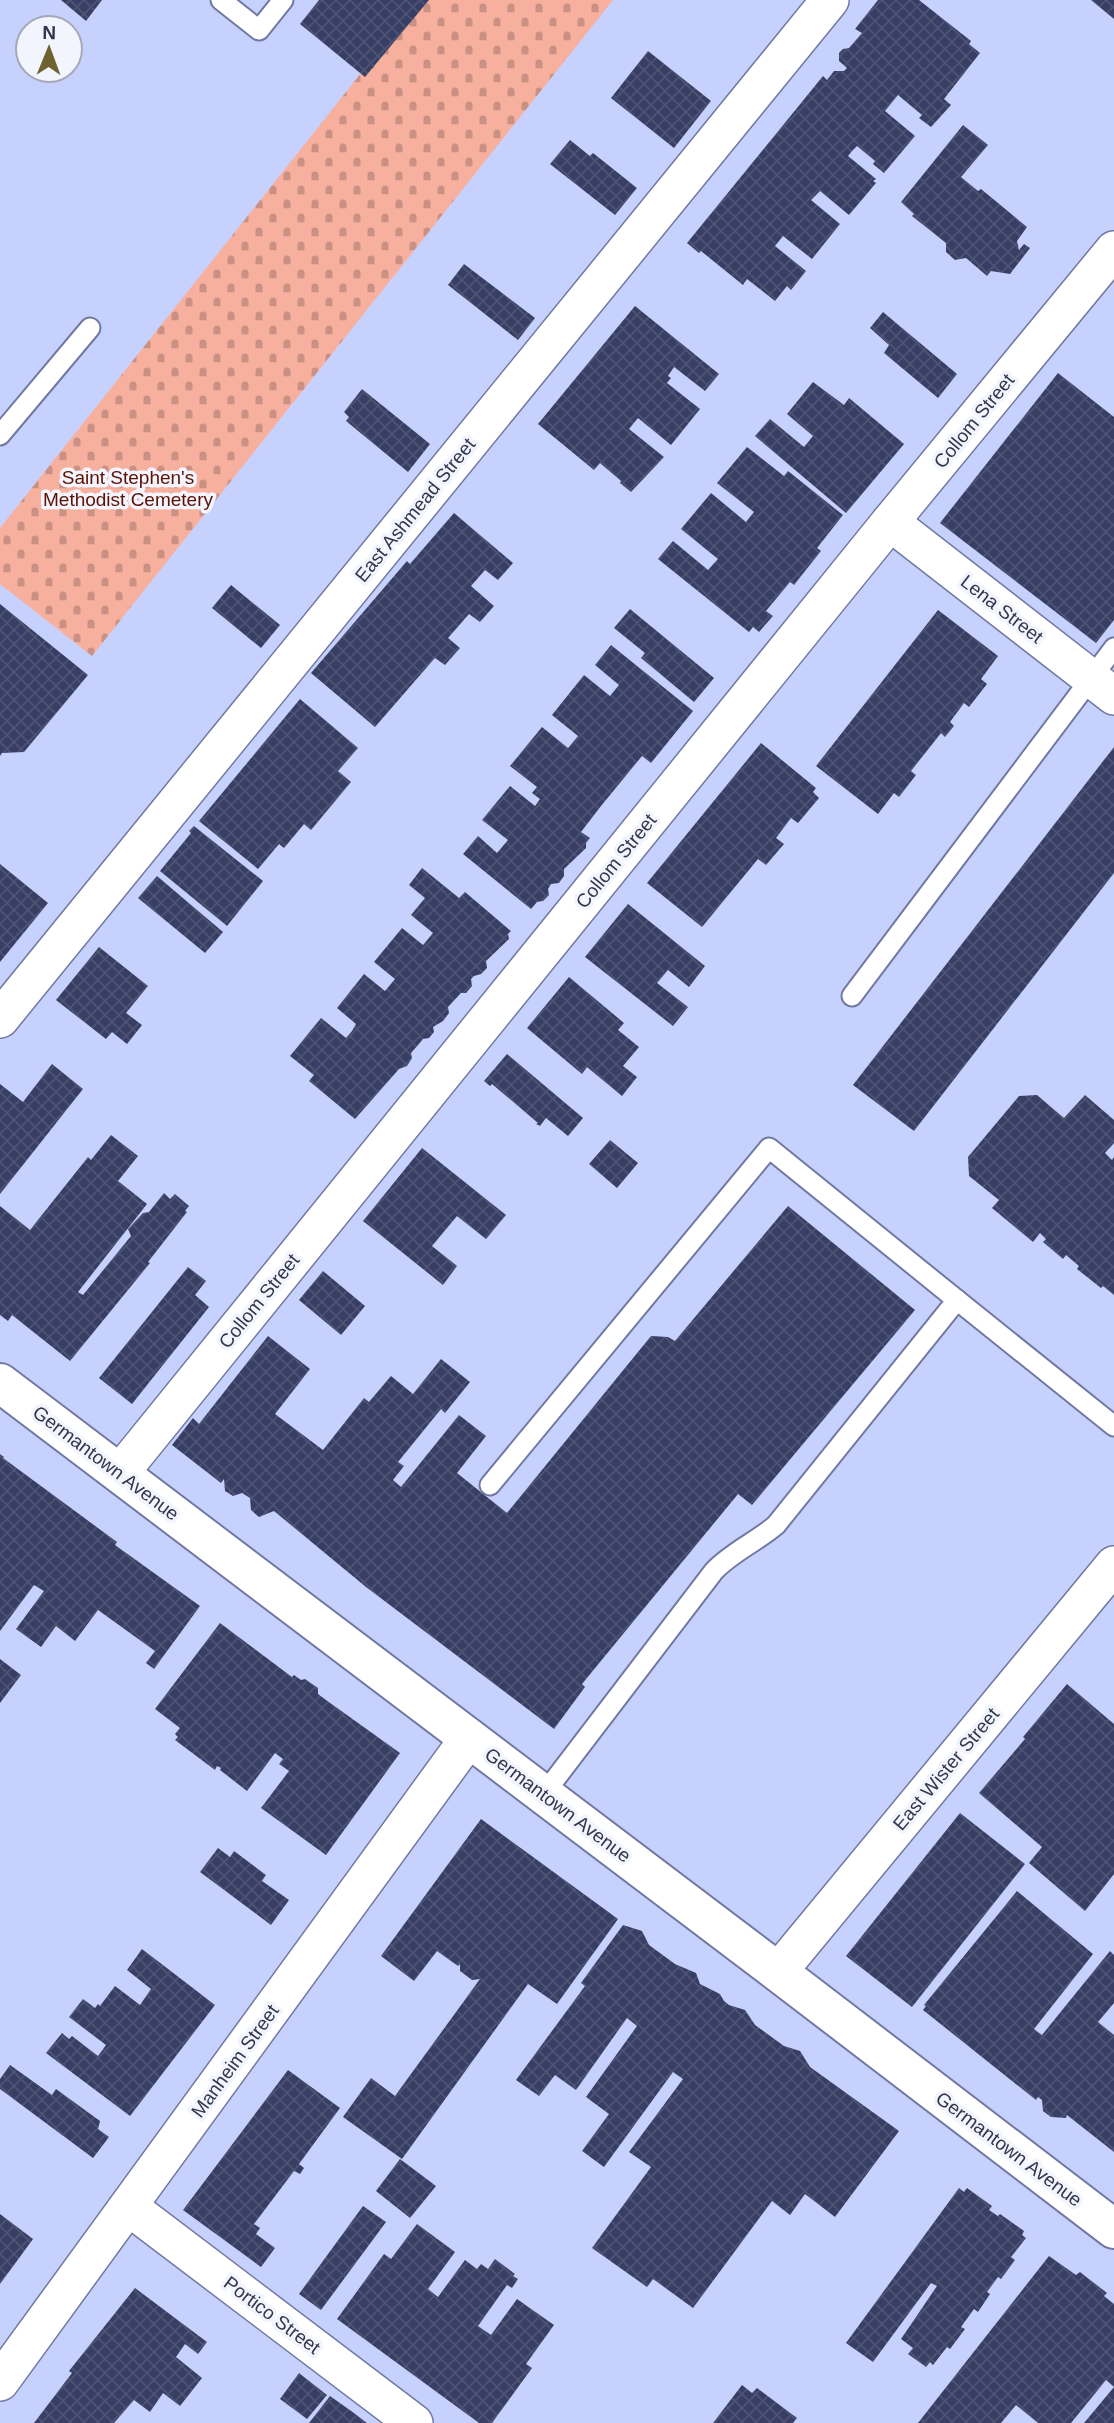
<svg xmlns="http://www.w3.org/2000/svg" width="1114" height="2423" font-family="Arial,sans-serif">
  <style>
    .cemetery { fill: url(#cemetery-stones) }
    .building { fill: url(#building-cross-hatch) }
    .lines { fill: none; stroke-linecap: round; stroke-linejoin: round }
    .lane-casing { stroke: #7079a2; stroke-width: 23 }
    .street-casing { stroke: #7079a2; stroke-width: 40 }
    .primary-casing { stroke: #7079a2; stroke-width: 42 }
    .lane { stroke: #fff; stroke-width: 19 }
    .street { stroke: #fff; stroke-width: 37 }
    .primary { stroke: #fff; stroke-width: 38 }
    .labels { text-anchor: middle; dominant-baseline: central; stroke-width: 7; stroke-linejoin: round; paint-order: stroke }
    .street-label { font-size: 19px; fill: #333749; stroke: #f2f4fe }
    .park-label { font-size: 19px; fill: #5d1100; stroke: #f2f4fe }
  </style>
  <defs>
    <pattern id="cemetery-stones" width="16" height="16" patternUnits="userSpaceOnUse" patternTransform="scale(1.75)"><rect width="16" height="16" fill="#f8b09e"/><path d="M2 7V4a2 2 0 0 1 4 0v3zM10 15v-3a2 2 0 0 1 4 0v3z" fill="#c99083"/></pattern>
    <pattern id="building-cross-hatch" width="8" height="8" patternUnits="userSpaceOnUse" patternTransform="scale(1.75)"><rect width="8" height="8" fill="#383f64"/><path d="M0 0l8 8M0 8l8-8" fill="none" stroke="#4d5373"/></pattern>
  </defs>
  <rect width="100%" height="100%" fill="#c7d1fe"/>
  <polygon class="cemetery" points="419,0 613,0 92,656 0,584 0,528"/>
  <g class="building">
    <polygon points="61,0 102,0 86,21"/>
    <polygon points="319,0 429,0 365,77 300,24"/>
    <polygon points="878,0 919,0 971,41 969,44 980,53 944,99 951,105 931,127 919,118 922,115 898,95 885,111 915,136 884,173 873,164 875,161 857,146 852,151 848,156 876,179 873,181 876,183 849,215 820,191 811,200 840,224 812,259 783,236 775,246 806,271 791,290 787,286 775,301 747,279 743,285 701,251 699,253 687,243 823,76 827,80 834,71 844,71 847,68 839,61 839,53 843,49 849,48 862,33 855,29"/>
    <polygon points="1091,0 1114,0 1114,19"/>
    <polygon points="648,51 711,101 674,148 611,98"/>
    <polygon points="963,125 988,145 961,177 978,191 981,189 1027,227 1017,241 1019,250 1024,244 1030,248 1010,274 991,271 987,276 966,258 955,260 946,252 946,243 912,216 914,214 901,202"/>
    <polygon points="570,140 590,156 593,153 637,188 615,215 550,164"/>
    <polygon points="464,264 535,318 518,340 448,285"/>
    <polygon points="635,306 719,374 705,391 674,367 668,376 671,378 667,383 700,409 671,445 638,418 633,424 629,429 664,457 631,492 620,483 621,481 600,463 594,470 538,424"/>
    <polygon points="883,312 957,374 938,398 884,353 889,345 870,328"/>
    <polygon points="1058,373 1114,417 1114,620 1096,643 940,523"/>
    <polygon points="813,382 844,405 849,398 904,444 846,513 755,436 770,419 804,447 813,436 787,414"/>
    <polygon points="362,389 430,444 408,472 346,421 349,417 344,412"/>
    <polygon points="747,447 784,476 788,471 843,515 817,548 821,551 794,585 790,582 766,611 773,616 759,632 753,627 749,632 658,559 673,541 708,570 718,559 681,529 711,493 746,522 754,512 717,483"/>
    <polygon points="454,513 513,563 498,580 485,570 471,586 494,606 480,622 469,614 448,638 460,648 445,665 435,658 434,659 375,727 311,673 407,561 410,564"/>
    <polygon points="231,585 280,625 261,648 212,608"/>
    <polygon points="0,604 88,675 24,752 2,753 0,756"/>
    <polygon points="630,609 714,678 694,702 641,658 645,653 614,628"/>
    <polygon points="938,610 998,656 981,679 987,684 969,707 964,703 950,722 954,726 945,737 941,733 911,771 916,775 899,797 894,793 878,814 816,766"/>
    <polygon points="611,645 693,711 651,763 642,756 601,806 581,832 590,838 586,843 586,848 564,869 564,876 559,883 551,884 548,889 549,895 543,901 537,902 531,909 463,854 478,836 497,853 508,840 482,820 510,786 535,806 540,799 532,793 537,787 510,766 542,727 568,748 578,736 552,715 584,675 610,696 619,685 595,665"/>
    <polygon points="300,699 358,748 338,771 351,782 311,830 304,824 284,848 279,844 258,869 199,821"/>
    <polygon points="761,743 816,788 813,792 819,798 798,823 791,818 776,838 784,844 766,865 758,859 702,927 647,883"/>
    <polygon points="1114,747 1114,873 914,1131 853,1085"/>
    <polygon points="194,826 263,881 227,926 160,871 191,833 189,831"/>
    <polygon points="0,864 48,903 0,962"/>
    <polygon points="422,868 459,898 465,892 511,931 508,934 509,939 486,961 487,968 481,974 474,976 471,979 472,986 466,993 461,993 448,1007 449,1013 443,1021 433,1027 434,1032 429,1038 423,1039 418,1045 411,1053 412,1058 407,1066 399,1069 355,1119 309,1081 314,1075 290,1056 321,1018 346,1038 352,1031 356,1024 337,1008 364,974 385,991 395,979 374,962 402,928 423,945 433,933 411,915 425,898 409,885"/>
    <polygon points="157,876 223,932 205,953 138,898"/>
    <polygon points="628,904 705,966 689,987 668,970 657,983 688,1007 673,1026 585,957"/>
    <polygon points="99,947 148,986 126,1013 142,1025 127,1044 112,1032 106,1039 56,1000"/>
    <polygon points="569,977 624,1023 618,1030 639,1047 623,1066 637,1077 622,1096 587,1067 582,1074 527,1028"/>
    <polygon points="507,1054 583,1118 568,1136 546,1118 540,1126 536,1124 538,1123 492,1084 490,1086 484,1081"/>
    <polygon points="52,1064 83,1089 0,1194 0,1084 23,1102"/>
    <polygon points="1037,1095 1064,1118 1085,1095 1114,1120 1114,1143 1105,1153 1112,1160 1114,1157 1114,1295 1103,1286 1101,1288 1077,1269 1079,1266 1066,1255 1063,1259 1043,1242 1046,1239 1040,1233 1033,1242 992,1208 999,1200 969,1176 968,1157 1019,1096"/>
    <polygon points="111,1135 138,1156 118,1181 147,1204 78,1292 83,1295 131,1236 128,1229 143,1213 149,1212 164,1193 170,1199 175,1194 189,1206 185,1211 187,1212 148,1262 150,1263 70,1361 12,1315 8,1321 0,1315 0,1206 30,1230 88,1157 91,1160"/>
    <polygon points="610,1140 638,1163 617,1188 589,1164"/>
    <polygon points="422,1148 506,1215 486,1239 457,1216 432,1246 457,1266 443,1285 363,1221"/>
    <polygon points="788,1206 915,1310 752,1505 738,1494 582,1684 585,1687 554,1729 366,1587 274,1511 259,1517 251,1510 250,1498 242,1493 233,1496 225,1491 224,1479 221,1483 172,1445 193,1418 199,1424 268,1336 310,1369 275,1414 323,1450 364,1398 369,1402 391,1376 413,1394 441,1359 470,1382 445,1413 441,1409 398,1462 404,1466 393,1480 401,1487 459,1415 486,1436 457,1473 507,1513 651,1336 668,1337 675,1341"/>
    <polygon points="188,1267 206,1281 195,1295 209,1307 132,1404 99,1378"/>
    <polygon points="323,1271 365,1306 341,1335 299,1300"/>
    <polygon points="0,1454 4,1457 3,1458 117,1542 115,1545 200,1606 154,1669 146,1663 155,1651 98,1610 75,1641 56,1626 41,1647 16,1629 44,1591 34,1585 0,1631"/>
    <polygon points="220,1623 292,1677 294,1675 301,1680 305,1679 318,1688 318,1694 326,1700 400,1753 326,1855 261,1808 289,1771 279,1764 283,1759 275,1753 247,1791 220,1770 221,1768 217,1766 215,1770 175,1740 178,1737 175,1734 180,1728 155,1709"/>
    <polygon points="0,1659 21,1675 0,1703"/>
    <polygon points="1067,1684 1114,1724 1114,1874 1085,1911 1029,1863 1042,1847 979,1793 1025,1739 1023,1737"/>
    <polygon points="960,1813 1025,1864 912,2007 846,1956"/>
    <polygon points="481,1819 618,1919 557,2004 528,1984 402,2159 343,2117 371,2078 395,2096 480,1979 472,1980 460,1971 460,1964 458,1966 437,1951 414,1981 381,1956"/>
    <polygon points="218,1848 230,1857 234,1851 266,1875 262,1881 289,1900 271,1925 200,1872"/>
    <polygon points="1017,1891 1093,1954 1034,2029 1042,2035 1110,1951 1114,1955 1114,2003 1098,2022 1114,2035 1114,2152 1067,2115 1066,2118 1051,2117 1043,2111 1042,2100 1038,2097 1036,2100 923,2010 926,2006 924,2005"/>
    <polygon points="623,1925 642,1931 649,1945 675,1964 696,1973 700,1984 720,1994 724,2001 729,2005 745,2010 755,2025 784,2046 800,2051 810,2067 899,2131 835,2217 805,2194 790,2215 772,2201 693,2308 653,2279 647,2287 592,2248 651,2167 629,2152 683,2079 673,2072 604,2167 582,2151 609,2114 586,2097 637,2026 627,2018 576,2090 555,2075 539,2096 516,2080 585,1986 581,1983"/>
    <polygon points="142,1949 215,2005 130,2116 46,2053 62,2033 69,2039 72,2036 98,2056 106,2045 69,2017 83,1999 95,2008 98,2004 100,2006 115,1986 140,2005 151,1989 127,1970"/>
    <polygon points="10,2065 52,2095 56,2089 100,2121 98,2129 109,2137 93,2158 0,2089 0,2079"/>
    <polygon points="288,2070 340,2108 299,2164 304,2168 300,2174 294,2171 254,2224 260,2228 256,2234 275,2248 261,2267 183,2210"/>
    <polygon points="400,2159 436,2186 410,2218 376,2191"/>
    <polygon points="959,2188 964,2192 967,2188 992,2206 989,2210 998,2216 1000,2214 1024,2231 1022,2235 1026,2238 1011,2257 1015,2260 1001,2279 998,2277 987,2292 990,2294 978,2312 974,2309 961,2327 965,2329 950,2349 947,2347 933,2365 930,2362 926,2367 908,2354 913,2348 901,2339 937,2286 931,2283 873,2362 846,2343"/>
    <polygon points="363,2206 386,2222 321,2310 299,2294"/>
    <polygon points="0,2214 33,2239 0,2284"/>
    <polygon points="417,2224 455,2252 428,2289 438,2297 465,2260 477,2269 481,2264 488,2269 495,2259 515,2274 513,2276 518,2279 512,2288 507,2285 478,2326 491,2335 517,2299 554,2325 526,2364 532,2368 492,2423 479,2423 337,2319 384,2254 391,2259"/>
    <polygon points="1049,2256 1076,2275 1080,2272 1107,2293 1104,2296 1114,2304 1114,2423 1084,2423 1114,2387 1106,2380 1071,2423 1038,2423 1016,2405 1001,2423 918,2423"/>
    <polygon points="135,2288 207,2342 198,2354 185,2344 176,2357 202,2378 180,2406 163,2393 150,2412 134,2400 114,2423 34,2423 72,2373 69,2371"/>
    <polygon points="299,2373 327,2395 307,2419 280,2399"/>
    <polygon points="742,2385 752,2393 757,2388 797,2418 793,2423 713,2423"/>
    <polygon points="330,2396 354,2413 367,2423 309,2423"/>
  </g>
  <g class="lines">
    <g class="lane-casing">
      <g id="lane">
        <polyline points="221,0 259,30 283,0"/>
        <polyline points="0,435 90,328"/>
        <polyline points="852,996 1114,648"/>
        <polyline points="957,1300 1114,1426"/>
        <path d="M490,1485L769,1148L957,1300L776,1525C756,1542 732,1552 714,1571L543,1795"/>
      </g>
    </g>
    <g class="street-casing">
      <g id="street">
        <polyline points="890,522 1114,696"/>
        <polyline points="0,1019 830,0"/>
        <polyline points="120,1473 890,522 1114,250"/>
        <polyline points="778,1972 1114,1565"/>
        <polyline points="129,2207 414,2423"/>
        <polyline points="0,2382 469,1738"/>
      </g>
    </g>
    <g class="primary-casing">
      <polyline id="primary" points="0,1383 778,1972 1114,2229"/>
    </g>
    <use href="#lane" class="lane"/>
    <use href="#street" class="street"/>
    <use href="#primary" class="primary"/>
  </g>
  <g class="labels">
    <g class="street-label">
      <text transform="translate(974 421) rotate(-51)">Collom Street</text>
      <text transform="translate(415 510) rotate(-51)">East Ashmead Street</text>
      <text transform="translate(1002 609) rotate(38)">Lena Street</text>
      <text transform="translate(616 861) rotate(-51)">Collom Street</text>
      <text transform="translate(259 1301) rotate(-51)">Collom Street</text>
      <text transform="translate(106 1463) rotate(37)">Germantown Avenue</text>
      <text transform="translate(946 1769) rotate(-50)">East Wister Street</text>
      <text transform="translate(558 1805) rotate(37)">Germantown Avenue</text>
      <text transform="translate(235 2061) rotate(-54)">Manheim Street</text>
      <text transform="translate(1009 2149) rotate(37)">Germantown Avenue</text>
      <text transform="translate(272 2315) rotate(37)">Portico Street</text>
    </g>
    <g class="park-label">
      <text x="128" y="477">Saint Stephen's<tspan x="128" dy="22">Methodist Cemetery</tspan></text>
    </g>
  </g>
  <g transform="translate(49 49) rotate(1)"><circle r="33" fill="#f2f4fe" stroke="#a6a8b6" stroke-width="2"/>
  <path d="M0-5L12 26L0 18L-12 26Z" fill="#6f622f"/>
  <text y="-10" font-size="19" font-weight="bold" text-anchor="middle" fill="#333749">N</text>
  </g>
</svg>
